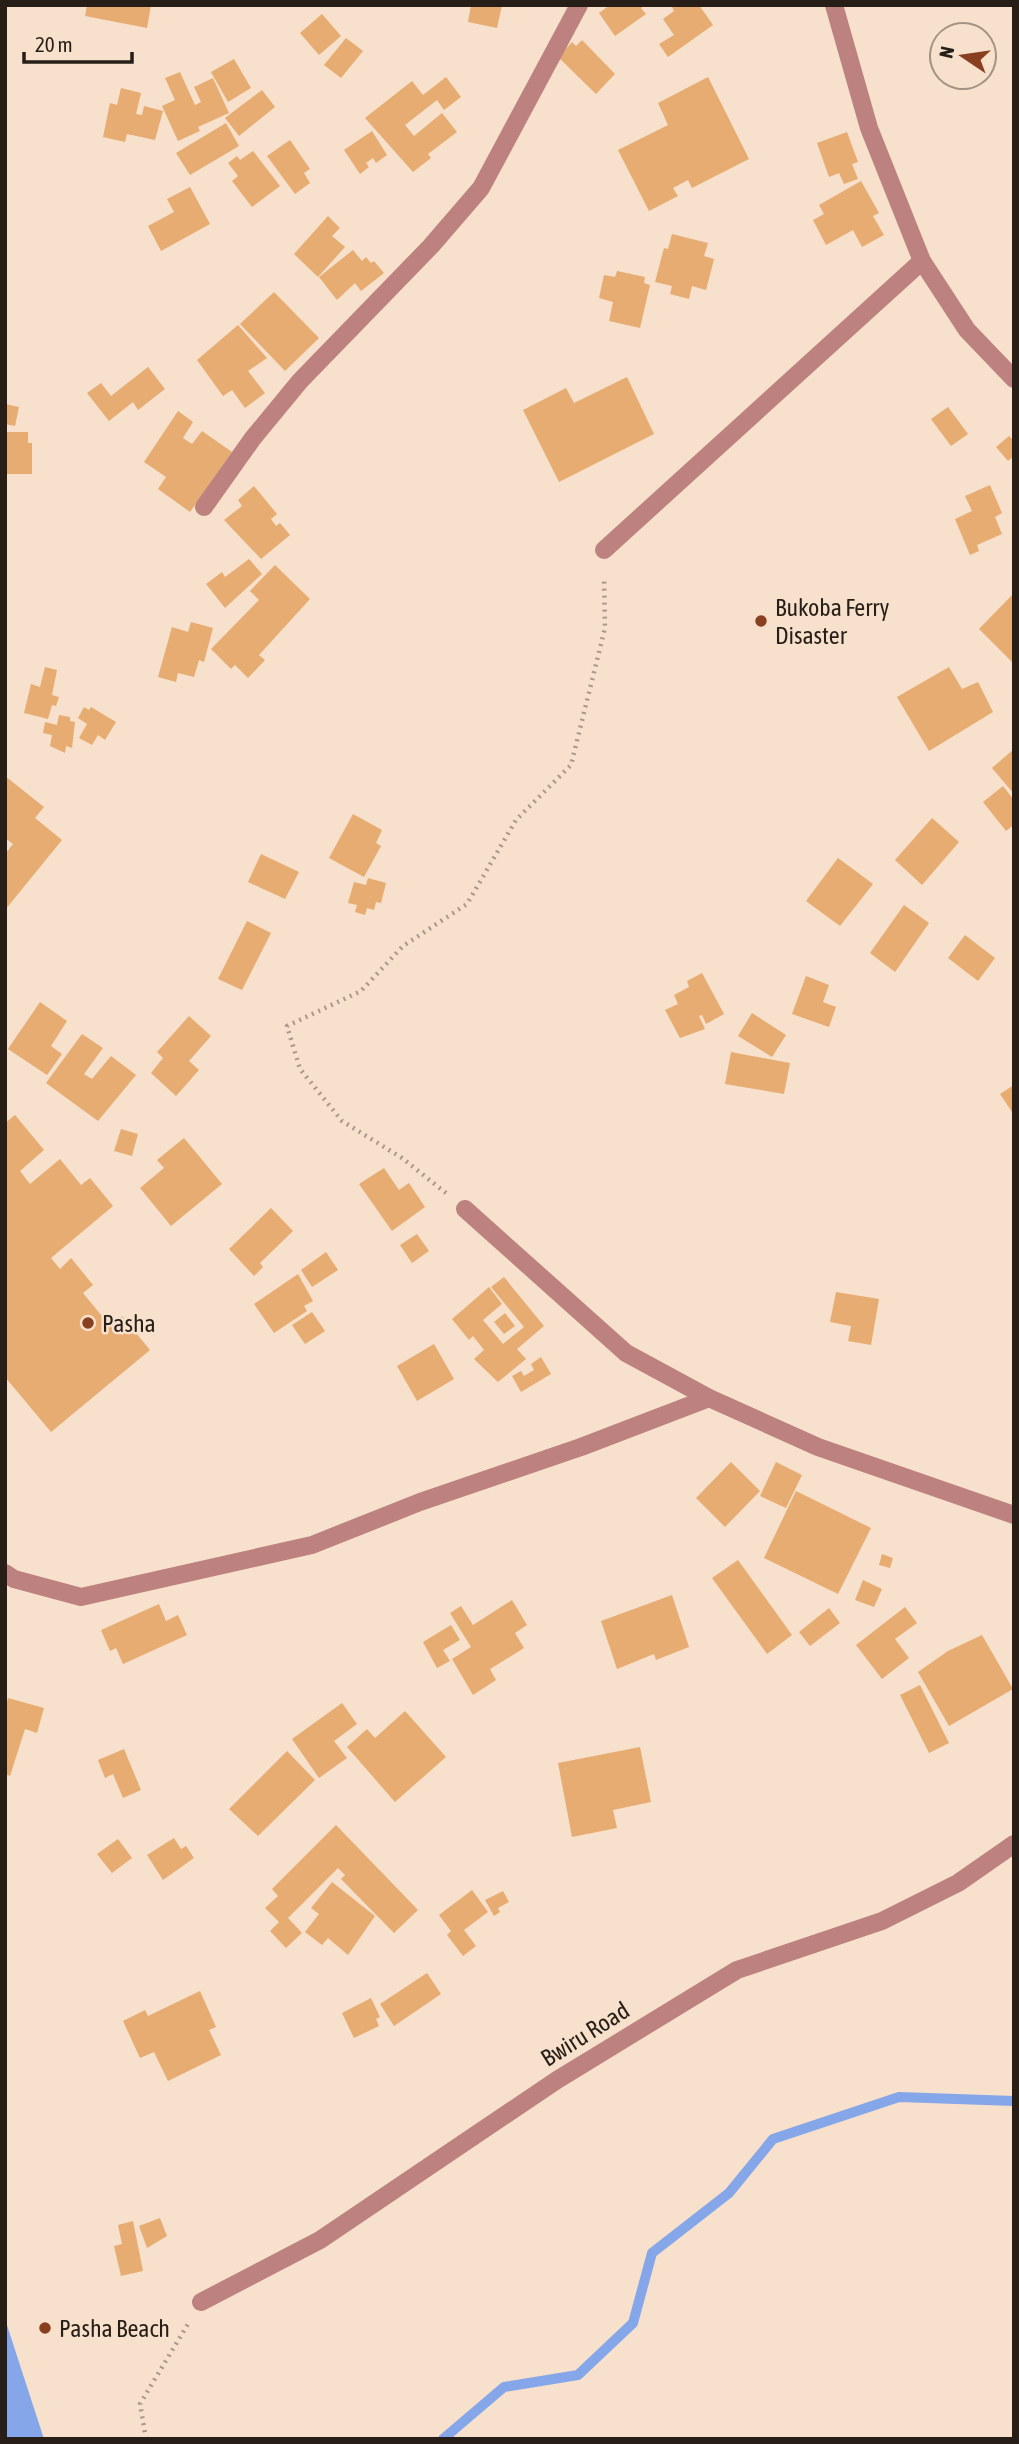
<svg xmlns="http://www.w3.org/2000/svg" width="1019" height="2444" font-family="'Asap Condensed',sans-serif">
  <style>
    .water { fill: #85a7e9 }
    .lines { fill: none; stroke-linecap: round; stroke-linejoin: round }
    .stream { stroke: #85a7e9; stroke-width: 10 }
    .building { fill: #e7ac71 }
    .path { stroke: #aa9989; stroke-width: 4.5; stroke-dasharray: 2 5; stroke-linecap: butt }
    .minor { stroke: #bd827f; stroke-width: 18 }
    .poi-dot { fill: #884020; stroke: #f7e1cc; stroke-width: 2.5 }
    .labels { text-anchor: middle; dominant-baseline: central; stroke-width: 5; stroke-linejoin: round; paint-order: stroke }
    .poi-label { font-size: 24px; fill: #261e17; stroke: #f7e1cc; text-anchor: start }
    .street-label { font-size: 24px; fill: #261e17; stroke: #f7e1cc }
  </style>
  <rect width="100%" height="100%" fill="#f7e1cc"/>
  <polygon class="water" points="5,2319 44,2439 5,2439"/>
  <g class="lines">
    <polyline class="stream" points="443,2439 504,2387 578,2375 633,2323 652,2253 729,2193 773,2139 899,2097 1014,2101"/>
  </g>
  <g class="building">
    <polygon points="87,5 151,5 147,28 85,16"/>
    <polygon points="471,5 502,5 497,28 468,22"/>
    <polygon points="610,5 645,5 641,8 646,14 615,36 599,13"/>
    <polygon points="671,5 699,5 713,25 668,57 659,44 674,35 663,19 674,11"/>
    <polygon points="322,14 341,36 319,55 300,33"/>
    <polygon points="346,38 363,51 341,78 324,65"/>
    <polygon points="582,40 615,74 596,94 558,57 572,42 576,46"/>
    <polygon points="234,59 251,88 228,102 211,72"/>
    <polygon points="180,72 195,105 201,102 194,87 213,78 229,113 198,127 200,131 178,141 162,106 175,100 165,78"/>
    <polygon points="446,77 461,97 444,110 437,100 405,125 414,136 442,113 457,132 428,154 431,158 413,172 365,118 412,81 423,95"/>
    <polygon points="708,77 749,159 692,188 688,180 673,188 678,196 649,211 618,150 668,125 658,103"/>
    <polygon points="121,88 141,93 136,114 142,115 144,106 163,111 155,140 127,134 125,142 103,137 110,103 117,105"/>
    <polygon points="262,90 275,107 239,136 225,118"/>
    <polygon points="226,123 239,146 190,175 176,153"/>
    <polygon points="372,131 387,155 376,163 373,158 366,163 369,167 360,174 344,150"/>
    <polygon points="847,132 858,162 852,164 858,179 844,184 839,173 829,177 817,143"/>
    <polygon points="290,140 310,169 304,173 310,183 295,194 267,156"/>
    <polygon points="253,151 280,186 252,207 232,181 238,176 228,163 237,156 240,160"/>
    <polygon points="861,181 879,213 873,216 884,235 862,247 853,230 826,245 813,220 824,214 819,205"/>
    <polygon points="190,187 210,224 161,251 148,226 174,212 167,199"/>
    <polygon points="328,216 340,228 332,236 345,247 318,277 294,254"/>
    <polygon points="672,234 708,243 704,256 714,259 706,290 692,286 689,299 670,294 672,286 655,282 664,248 668,249"/>
    <polygon points="353,250 362,261 366,257 371,263 374,261 384,273 361,291 355,283 337,300 319,277"/>
    <polygon points="617,271 645,277 644,283 650,285 640,328 609,321 613,302 599,298 604,275 615,277"/>
    <polygon points="274,292 319,338 285,371 240,324"/>
    <polygon points="238,325 267,358 248,371 265,393 245,408 232,390 223,396 197,360"/>
    <polygon points="148,367 165,389 138,410 133,402 109,421 87,393 101,383 111,396"/>
    <polygon points="627,377 654,434 559,482 523,410 566,388 574,403"/>
    <polygon points="5,404 19,407 15,426 5,424"/>
    <polygon points="948,407 968,434 951,446 931,419"/>
    <polygon points="178,411 193,422 183,438 192,444 202,431 232,452 190,512 158,489 166,477 144,462"/>
    <polygon points="5,432 28,432 28,443 32,443 32,474 5,474"/>
    <polygon points="1009,436 1014,441 1014,456 1008,461 996,447"/>
    <polygon points="990,485 1002,513 995,517 1002,534 977,545 979,551 970,555 955,519 972,511 965,496"/>
    <polygon points="254,486 277,514 271,519 276,526 280,523 290,535 261,559 224,520 242,506 238,500"/>
    <polygon points="249,559 262,574 225,608 206,584 222,572 225,577"/>
    <polygon points="275,565 310,599 259,655 265,660 248,678 235,665 231,669 211,649 259,600 250,591"/>
    <polygon points="1014,593 1014,664 979,629"/>
    <polygon points="191,622 213,628 204,662 199,660 194,677 178,673 176,682 158,677 172,627 188,632"/>
    <polygon points="45,667 57,670 52,695 59,697 56,706 52,705 48,719 24,713 31,684 40,687"/>
    <polygon points="949,667 962,689 978,682 993,712 929,751 897,697"/>
    <polygon points="84,707 89,710 91,707 116,722 105,740 98,735 92,745 79,738 87,724 78,718"/>
    <polygon points="59,715 70,717 70,721 75,722 72,748 66,746 65,753 50,746 52,735 43,733 45,722 57,725"/>
    <polygon points="1014,749 1014,794 992,768"/>
    <polygon points="5,776 44,807 35,818 62,840 5,910 5,854 13,844 5,838"/>
    <polygon points="1003,786 1014,800 1014,825 1006,831 983,802"/>
    <polygon points="353,814 382,830 376,843 381,846 364,877 329,858"/>
    <polygon points="932,818 959,842 922,885 895,860"/>
    <polygon points="261,854 299,872 285,899 248,882"/>
    <polygon points="838,858 873,884 840,926 806,901"/>
    <polygon points="368,878 386,883 381,903 376,902 374,910 367,908 365,915 355,912 357,905 348,903 354,882 366,885"/>
    <polygon points="904,905 929,923 895,972 870,953"/>
    <polygon points="247,921 271,933 242,990 218,979"/>
    <polygon points="965,935 995,958 978,981 948,958"/>
    <polygon points="702,973 724,1014 706,1024 702,1015 699,1016 705,1029 680,1038 665,1010 678,1004 674,995 689,987 687,981"/>
    <polygon points="806,976 829,985 823,1002 836,1007 829,1027 792,1014"/>
    <polygon points="40,1002 67,1021 51,1046 62,1054 47,1075 8,1049"/>
    <polygon points="752,1013 786,1035 772,1057 738,1036"/>
    <polygon points="189,1016 211,1036 189,1061 199,1070 176,1096 151,1073 163,1058 157,1052"/>
    <polygon points="82,1034 103,1048 84,1074 92,1079 111,1056 136,1075 98,1121 46,1083"/>
    <polygon points="731,1052 790,1063 784,1094 725,1084"/>
    <polygon points="1014,1085 1014,1115 1000,1094"/>
    <polygon points="15,1115 44,1150 20,1171 30,1184 60,1159 81,1185 90,1178 113,1206 51,1258 60,1269 71,1258 93,1285 83,1293 110,1326 122,1316 150,1350 51,1432 5,1377 5,1123"/>
    <polygon points="121,1129 138,1134 132,1156 114,1151"/>
    <polygon points="184,1138 222,1184 171,1226 140,1188 164,1168 157,1160"/>
    <polygon points="384,1168 399,1190 409,1183 425,1207 392,1231 359,1184"/>
    <polygon points="271,1208 293,1231 260,1263 263,1267 254,1276 229,1249"/>
    <polygon points="417,1234 429,1251 412,1263 400,1245"/>
    <polygon points="326,1252 338,1270 312,1287 301,1270"/>
    <polygon points="298,1274 313,1301 304,1306 307,1311 274,1333 254,1304"/>
    <polygon points="504,1277 544,1326 517,1349 526,1359 498,1382 474,1359 484,1350 473,1336 469,1340 452,1319 489,1287 502,1304 483,1320 503,1344 524,1327 491,1287"/>
    <polygon points="836,1292 879,1299 871,1345 848,1341 851,1326 830,1322"/>
    <polygon points="312,1312 325,1331 305,1344 292,1325"/>
    <polygon points="505,1313 515,1326 504,1334 494,1322"/>
    <polygon points="434,1344 454,1379 417,1401 397,1366"/>
    <polygon points="541,1357 551,1374 521,1392 512,1376 521,1371 524,1376 534,1370 531,1364"/>
    <polygon points="731,1462 760,1491 725,1527 696,1498"/>
    <polygon points="776,1462 802,1475 786,1508 760,1496"/>
    <polygon points="796,1491 871,1528 838,1594 764,1558"/>
    <polygon points="882,1554 893,1558 890,1568 879,1565"/>
    <polygon points="738,1560 792,1635 767,1654 712,1578"/>
    <polygon points="863,1580 882,1589 874,1607 855,1600"/>
    <polygon points="672,1595 689,1647 656,1660 654,1654 617,1669 601,1621"/>
    <polygon points="512,1600 527,1625 515,1633 524,1648 490,1669 496,1680 473,1695 452,1659 471,1647 450,1613 461,1606 473,1625"/>
    <polygon points="159,1604 166,1621 178,1615 187,1635 123,1664 116,1648 110,1651 101,1630"/>
    <polygon points="905,1607 917,1623 895,1639 909,1658 882,1679 856,1645"/>
    <polygon points="829,1608 840,1623 810,1646 799,1632"/>
    <polygon points="451,1625 460,1640 443,1650 450,1661 437,1668 423,1642"/>
    <polygon points="982,1635 1013,1689 949,1726 918,1672 948,1651"/>
    <polygon points="920,1685 949,1743 929,1753 900,1695"/>
    <polygon points="8,1698 44,1708 37,1733 25,1729 10,1776 5,1774 5,1708"/>
    <polygon points="342,1703 357,1724 334,1741 347,1758 319,1778 292,1739"/>
    <polygon points="405,1711 446,1757 395,1802 347,1747 367,1729 375,1738"/>
    <polygon points="640,1747 651,1802 613,1810 617,1828 572,1837 558,1763"/>
    <polygon points="124,1749 141,1790 123,1798 113,1774 105,1778 98,1760"/>
    <polygon points="287,1751 315,1780 258,1836 229,1809"/>
    <polygon points="336,1825 418,1910 394,1933 341,1879 345,1875 338,1868 288,1918 302,1933 286,1948 270,1931 279,1922 265,1908 278,1896 272,1889"/>
    <polygon points="174,1838 181,1849 186,1846 194,1858 163,1880 147,1855"/>
    <polygon points="118,1839 132,1858 112,1873 97,1854"/>
    <polygon points="332,1882 375,1916 348,1955 328,1938 322,1945 305,1932 319,1914 311,1908"/>
    <polygon points="472,1890 488,1912 464,1930 476,1946 463,1956 447,1935 451,1931 439,1915"/>
    <polygon points="503,1891 509,1902 498,1908 500,1912 494,1916 485,1900"/>
    <polygon points="427,1973 441,1994 394,2026 380,2004"/>
    <polygon points="200,1991 216,2027 209,2030 221,2055 168,2081 154,2052 140,2058 123,2021 145,2010 148,2016"/>
    <polygon points="371,1998 380,2017 376,2019 379,2026 354,2038 342,2013"/>
    <polygon points="160,2218 167,2236 147,2248 139,2226"/>
    <polygon points="133,2221 143,2271 121,2276 114,2246 122,2244 118,2225"/>
  </g>
  <g class="lines">
    <g class="path">
      <polyline points="446,1193 402,1158 342,1121 300,1069 287,1026 361,991 403,946 467,904 516,820 571,765 605,628 604,577"/>
      <polyline points="146,2439 140,2404 188,2324"/>
    </g>
    <g class="minor">
      <polyline points="834,5 869,128 922,261 967,330 1014,379"/>
      <polyline points="204,507 253,438 300,381 431,246 481,188 579,5"/>
      <polyline points="604,550 922,261"/>
      <polyline points="465,1209 626,1353 709,1398 818,1447 1014,1515"/>
      <polyline points="5,1573 14,1579 81,1597 312,1545 420,1502 581,1447 709,1398"/>
      <polyline points="201,2302 320,2240 557,2080 737,1970 882,1921 958,1883 1014,1844"/>
    </g>
  </g>
  <g class="poi-dot">
    <circle cx="761" cy="621" r="7"/>
    <circle cx="88" cy="1323" r="7"/>
    <circle cx="45" cy="2328" r="7"/>
  </g>
  <g class="labels">
    <g class="poi-label">
      <text x="775" y="607">Bukoba Ferry<tspan x="775" dy="28">Disaster</tspan></text>
      <text x="102" y="1323">Pasha</text>
      <text x="59" y="2328">Pasha Beach</text>
    </g>
    <g class="street-label">
      <text transform="translate(585 2034) rotate(-32)">Bwiru Road</text>
    </g>
  </g>
  <rect width="1019" height="2444" fill="none" stroke="#261e17" stroke-width="14"/>
  <g transform="translate(963 56) rotate(283)"><circle r="33" fill="#f7e1cc" stroke="#a39384" stroke-width="2"/>
  <path d="M0-5L12 26L0 18L-12 26Z" fill="#884020"/>
  <text y="-10" font-size="19" font-weight="bold" text-anchor="middle" fill="#261e17">N</text>
  </g>
  <path d="M24 52v10h108v-10" fill="none" stroke="#261e17" stroke-width="3.5"/>
  <text x="35" y="52" font-size="21" fill="#261e17" stroke="#f7e1cc" stroke-width="5" paint-order="stroke">20 m</text>
</svg>
